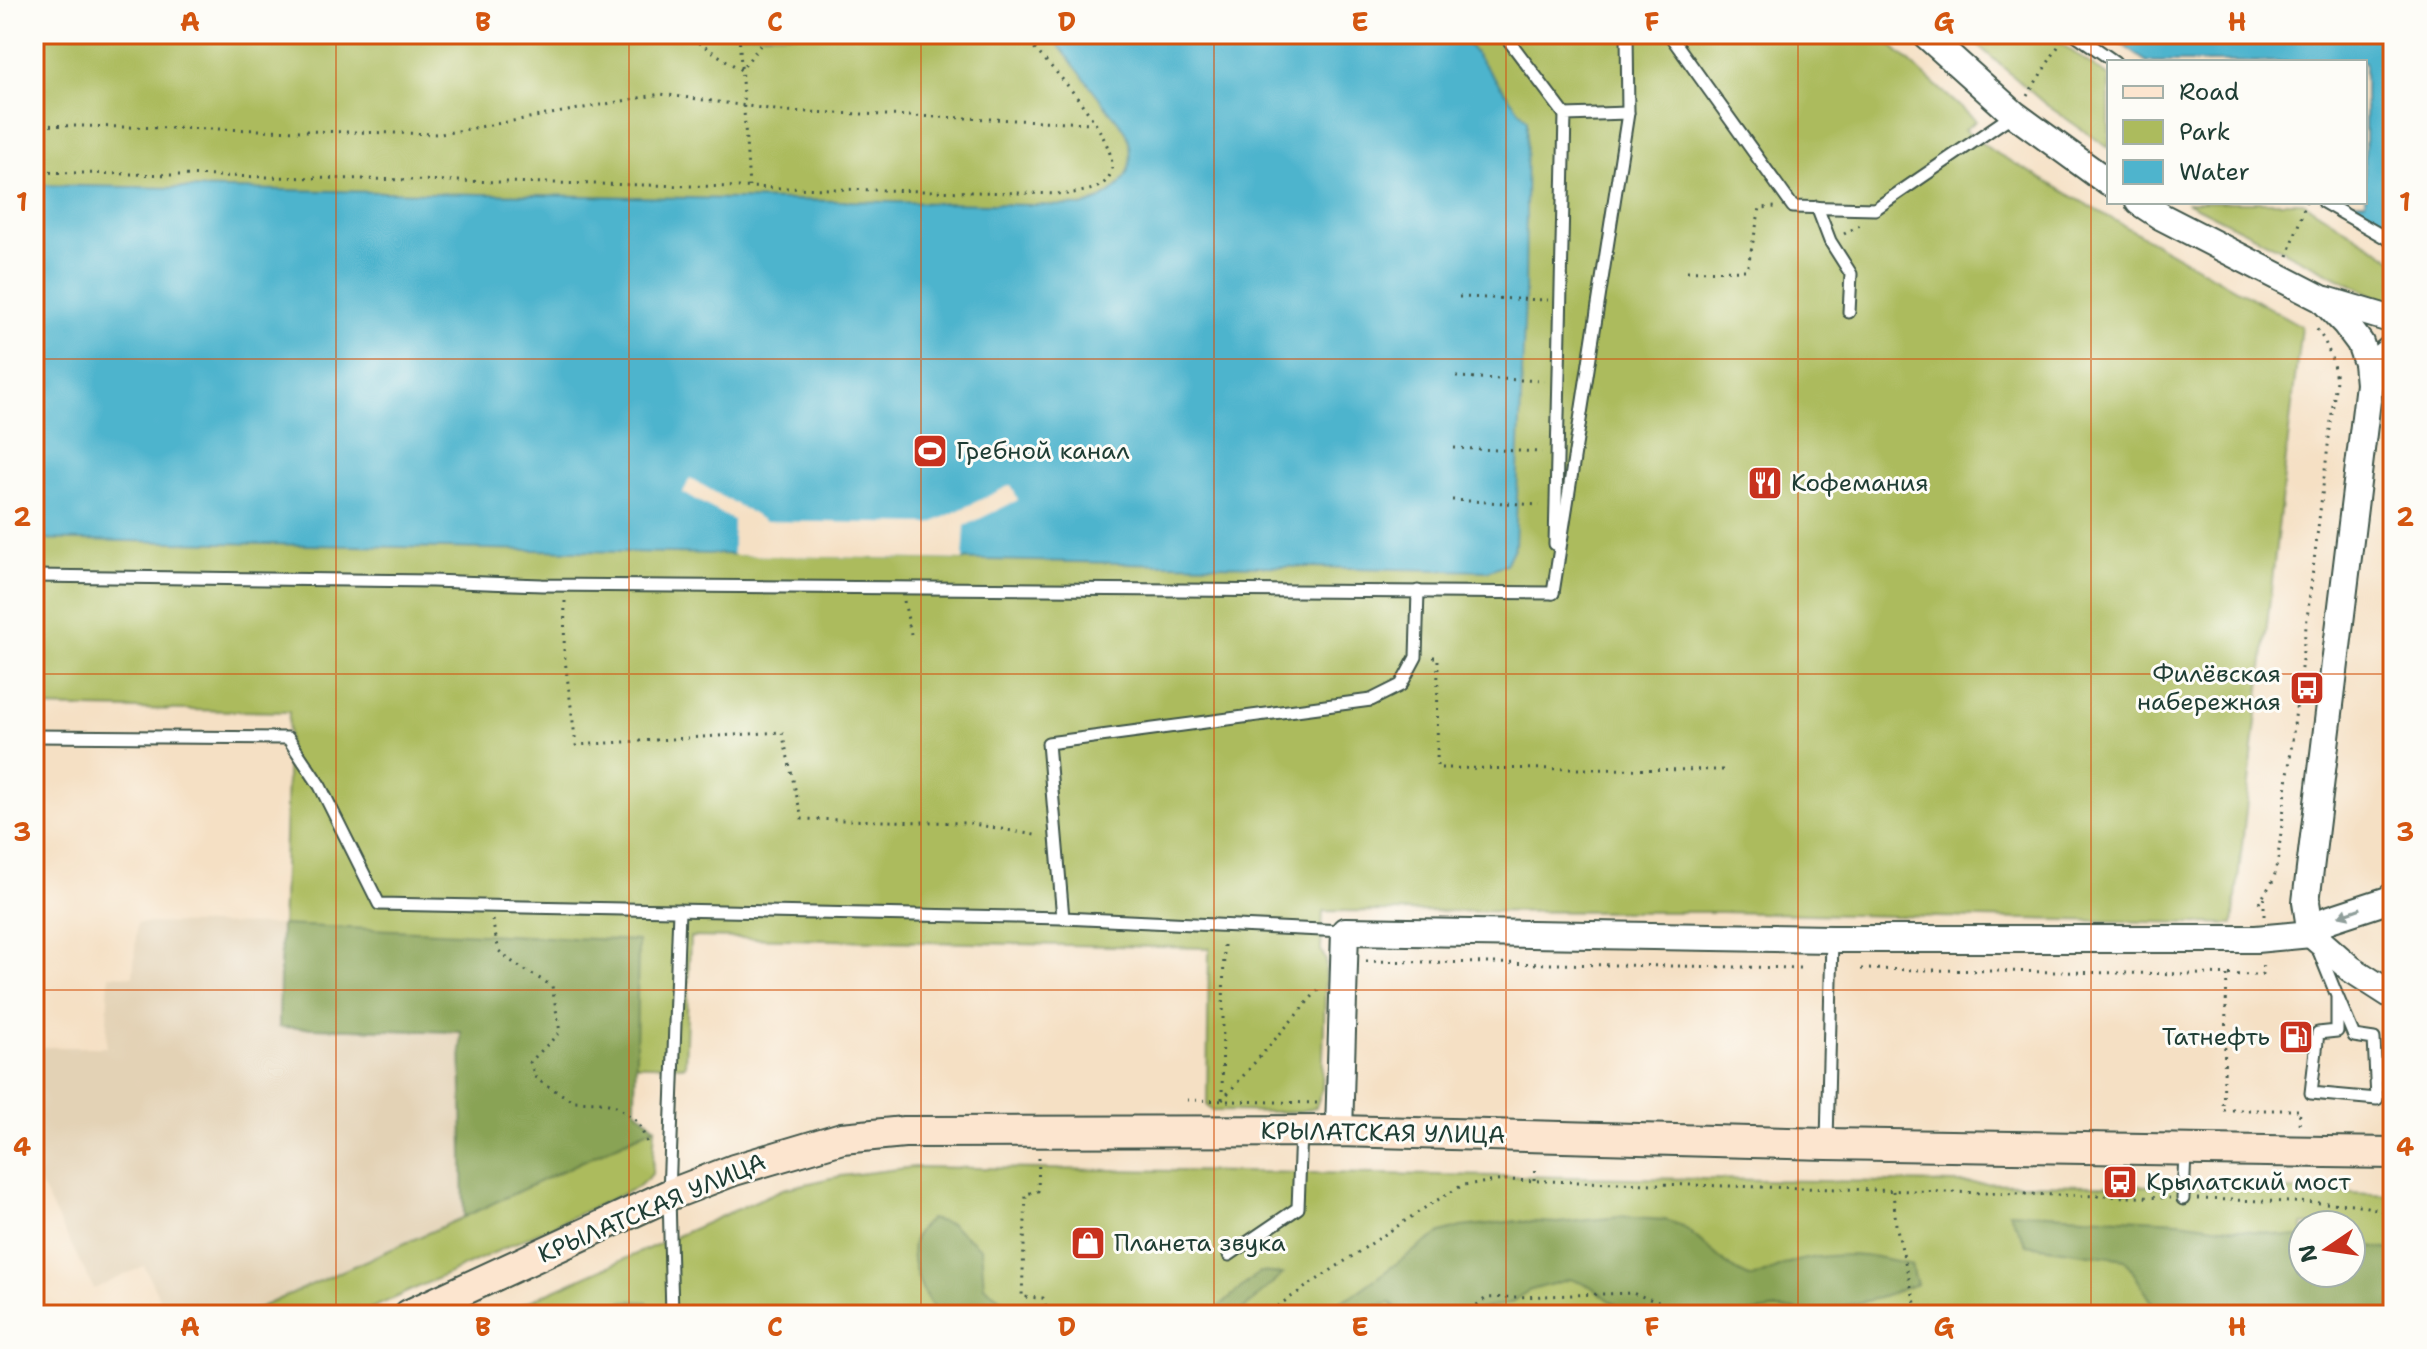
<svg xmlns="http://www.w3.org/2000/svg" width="2427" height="1349" font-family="'Shantell Sans',sans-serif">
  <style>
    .built { fill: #e3d2b5 }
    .green { fill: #acbb5d; stroke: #667c48; stroke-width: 2; fill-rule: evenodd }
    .forest { fill: #89a354; stroke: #547044; stroke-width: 2 }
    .water { fill: #4eb4cd; stroke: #367880; stroke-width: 2 }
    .pier { fill: #f5e0c4 }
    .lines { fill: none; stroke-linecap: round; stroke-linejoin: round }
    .service-casing { stroke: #3f554a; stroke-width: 15 }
    .tertiary-casing { stroke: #3f554a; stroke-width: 30 }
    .secondary-casing { stroke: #3f554a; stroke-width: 34 }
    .path { stroke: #3f554a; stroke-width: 3; stroke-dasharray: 2 6; stroke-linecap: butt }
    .service { stroke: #fff; stroke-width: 11 }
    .tertiary { stroke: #fff; stroke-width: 26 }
    .secondary { stroke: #fce5cf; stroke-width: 30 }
    .oneway { fill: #8f9e9a }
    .grid { fill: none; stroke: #d45610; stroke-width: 2; stroke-opacity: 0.55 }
    .labels { text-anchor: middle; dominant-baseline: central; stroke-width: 6; stroke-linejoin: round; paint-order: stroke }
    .poi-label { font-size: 24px; fill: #1f3d34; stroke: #fdfcf7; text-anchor: start }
    .street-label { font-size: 24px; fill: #1f3d34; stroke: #fdfcf7 }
    .neatline { fill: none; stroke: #d45610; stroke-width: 3 }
    .grid-label { font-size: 26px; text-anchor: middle; font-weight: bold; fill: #d45610 }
  </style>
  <rect width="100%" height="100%" fill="#fdfcf7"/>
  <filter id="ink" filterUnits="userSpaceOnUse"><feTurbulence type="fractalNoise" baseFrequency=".0125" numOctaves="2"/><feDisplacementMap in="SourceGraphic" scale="16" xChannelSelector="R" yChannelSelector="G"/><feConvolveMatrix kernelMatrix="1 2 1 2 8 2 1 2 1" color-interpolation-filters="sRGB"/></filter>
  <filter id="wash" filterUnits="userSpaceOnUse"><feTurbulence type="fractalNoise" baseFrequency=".006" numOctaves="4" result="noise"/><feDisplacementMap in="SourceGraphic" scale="32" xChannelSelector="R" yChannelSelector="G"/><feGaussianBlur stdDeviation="1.8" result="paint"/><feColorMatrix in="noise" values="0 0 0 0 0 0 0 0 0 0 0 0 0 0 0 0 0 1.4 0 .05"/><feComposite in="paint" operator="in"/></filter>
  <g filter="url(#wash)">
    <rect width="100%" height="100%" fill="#f5e0c4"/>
    <polygon class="built" points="137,923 281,925 279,1027 461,1032 464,1217 243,1315 167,1315 144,1266 94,1289 34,1173 34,1047 106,1047 109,975 133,976"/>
    <g class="green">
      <polygon points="34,34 1878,34 1976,121 1964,130 1991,150 2301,326 2233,924 1722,912 1323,911 1321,950 1326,961 1322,1089 1316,1107 1297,1112 1213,1111 1207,1106 1209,948 690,937 685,1066 542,1062 542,1034 279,1027 289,712 34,707"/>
      <polygon points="1965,34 2047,34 2109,77 2109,148 2045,104"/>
      <polygon points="2186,202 2303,202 2393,259 2393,302 2385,301"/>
      <polygon points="655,1127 652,1174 638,1187 357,1315 243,1315 464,1217"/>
      <path d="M915,1167L2220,1187L2393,1195V1315H498L783,1189L841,1176ZM2303,1225H2351V1273H2303Z"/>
    </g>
    <g class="forest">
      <polygon points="281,925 638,941 635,1108 655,1127 464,1217 461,1032 279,1027"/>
      <polygon points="2009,1212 2179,1221 2303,1238 2303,1273 2351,1273 2351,1245 2393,1250 2393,1315 2160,1315 2125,1259 2027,1245"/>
      <path d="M1620,1217L1665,1220L1683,1226L1731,1268L1751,1278C1765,1274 1778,1266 1792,1262C1831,1252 1873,1253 1911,1265L1917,1284L1879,1298L1805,1315H1795L1797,1310L1776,1309L1742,1315H1630L1590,1286L1570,1279L1528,1291L1510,1303L1457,1315H1401L1391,1303L1371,1307L1353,1315H1310L1353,1295L1422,1245L1441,1233L1461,1227L1517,1221L1558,1223Z"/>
      <path d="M930,1219L950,1224L981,1248L984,1286L1021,1315H938C924,1297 903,1255 917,1233C920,1228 926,1223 930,1219Z"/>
      <polygon points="1260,1272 1283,1274 1237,1315 1209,1315"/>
      <polygon points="626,1301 647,1302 656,1315 568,1315"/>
    </g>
    <g class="water">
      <path d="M1050,34H1460L1527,120L1525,299L1515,546L1506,564L1487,571L34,539V185L1084,206C1117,195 1140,172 1127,134C1123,126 1114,117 1108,109C1089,84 1069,59 1050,34Z"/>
      <polygon points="2107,34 2393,34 2393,230 2342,202 2365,202 2365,62 2147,62"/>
    </g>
    <polygon class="pier" points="690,478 765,521 930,524 1011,485 1018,500 965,526 963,560 733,555 733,520 683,493"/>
  </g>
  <g filter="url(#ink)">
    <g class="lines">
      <g class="service-casing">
        <g id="service">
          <polyline points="1504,34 1565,115"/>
          <polyline points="1669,34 1793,207 1875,209 2014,114"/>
          <polyline points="2075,34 2115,62"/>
          <polyline points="2323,202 2393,242"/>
          <polyline points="1817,207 1830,241 1851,274 1849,312"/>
          <polyline points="1555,544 1565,115 1628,113"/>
          <polyline points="34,576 432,581 542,585 1553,593"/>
          <polyline points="1553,593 1628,113 1627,34"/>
          <polyline points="34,736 288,738 320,786 379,904 1063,918 1344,931"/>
          <polyline points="1063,918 1048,743 1371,700 1401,685 1416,657 1418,591"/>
          <polyline points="2318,949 2337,996 2337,1031 2318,1033 2311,1093 2377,1099 2374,1039 2354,1036 2337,996"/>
          <polyline points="1827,1142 1832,939"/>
          <polyline points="2183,1199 2185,1153"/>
          <polyline points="1229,1255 1298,1208 1301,1131"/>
          <polyline points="672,1315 669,1195 679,910"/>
        </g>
      </g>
      <g class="tertiary-casing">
        <g id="tertiary">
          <polyline points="1925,34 2014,114 2109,183"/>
          <polyline points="2139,202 2162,217 2322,299 2345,323 2360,343 2367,363 2369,384"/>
          <polyline points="2326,300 2393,320"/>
          <polyline points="2393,347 2379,359 2369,384 2306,902 2311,934 2351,969 2393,996"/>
          <polyline points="1339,1131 1345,931 1832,939 2256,939 2311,934 2327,920 2388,900 2393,896"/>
        </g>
      </g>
      <g class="secondary-casing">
        <polyline id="secondary" points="409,1315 669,1195 734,1170 842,1138 904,1132 1339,1131 1827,1144 2393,1153"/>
      </g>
      <g class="path">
        <polyline points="685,34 741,70 769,34"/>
        <polyline points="739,34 749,187"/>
        <polyline points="2027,96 2061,42"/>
        <polyline points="34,125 441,134 661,94 783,111 1093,123"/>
        <path d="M34,172L1067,194C1083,191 1102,191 1110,175C1126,144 1042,53 1018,34"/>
        <polyline points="1844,234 1862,224"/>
        <polyline points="2288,256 2306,202"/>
        <polyline points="1687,271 1747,270 1760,208 1776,207"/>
        <polyline points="1459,297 1548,300"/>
        <polyline points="1456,377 1544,381"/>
        <polyline points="1454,448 1542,452"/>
        <polyline points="1452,500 1540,505"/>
        <polyline points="565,601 564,652 576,745 782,732 802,819 968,823 1040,836"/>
        <polyline points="904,601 911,634"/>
        <polyline points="1433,657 1438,657 1437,768 1725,770"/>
        <path d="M2259,903L2274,879L2278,857L2336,380C2333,360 2328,343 2315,327"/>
        <polyline points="2264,916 2264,896"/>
        <polyline points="492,920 499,951 515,964 552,986 560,1032 530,1062 536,1079 573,1101 600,1102 616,1106 638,1122 649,1147"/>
        <polyline points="1366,961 1801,968"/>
        <polyline points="1861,969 2256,975 2262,974 2263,960"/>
        <polyline points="2227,975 2223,1110 2300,1110 2299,1126"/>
        <polyline points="1222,1099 1224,942"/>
        <polyline points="1187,1100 1317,1103"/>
        <polyline points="1222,1100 1319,989"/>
        <polyline points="1039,1158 1038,1191 1026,1194 1022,1297 1043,1298 1049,1315"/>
        <polyline points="1534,1180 1535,1165"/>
        <polyline points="1893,1191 1896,1225 1918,1315"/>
        <polyline points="2124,1196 2125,1175"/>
        <polyline points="2198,1199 2354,1204 2393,1213"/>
        <polyline points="1264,1315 1429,1205 1463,1185 1506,1180 2170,1198"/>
        <polyline points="1464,1315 1486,1298 1632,1293 1670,1306 1683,1315"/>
      </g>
      <use href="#service" class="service"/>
      <use href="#tertiary" class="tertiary"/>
      <use href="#secondary" class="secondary"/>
    </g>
    <defs><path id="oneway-solid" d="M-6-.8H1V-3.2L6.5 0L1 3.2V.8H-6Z" transform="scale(2)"/></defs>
    <use class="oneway" href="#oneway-solid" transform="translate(2350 912) rotate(161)"/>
  </g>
  <path class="grid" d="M336,34V1315M629,34V1315M921,34V1315M1214,34V1315M1506,34V1315M1798,34V1315M2091,34V1315M34,359H2393M34,674H2393M34,990H2393"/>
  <defs>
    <g id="stadium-square" transform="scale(1.8)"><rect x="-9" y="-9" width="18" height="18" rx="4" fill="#c8321e" stroke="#fdfcf7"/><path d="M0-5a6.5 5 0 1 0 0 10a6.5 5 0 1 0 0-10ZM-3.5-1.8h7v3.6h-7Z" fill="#fff"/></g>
    <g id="restaurant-square" transform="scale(1.8)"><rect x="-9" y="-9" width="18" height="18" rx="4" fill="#c8321e" stroke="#fdfcf7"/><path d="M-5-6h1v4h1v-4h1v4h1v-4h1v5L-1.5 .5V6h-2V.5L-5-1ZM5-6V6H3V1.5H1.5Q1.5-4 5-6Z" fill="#fff"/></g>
    <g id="bus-square" transform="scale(1.8)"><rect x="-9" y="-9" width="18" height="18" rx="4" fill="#c8321e" stroke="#fdfcf7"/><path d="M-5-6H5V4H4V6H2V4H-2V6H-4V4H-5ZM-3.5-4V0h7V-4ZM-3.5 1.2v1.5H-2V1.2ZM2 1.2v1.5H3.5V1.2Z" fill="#fff"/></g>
    <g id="fuel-square" transform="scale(1.8)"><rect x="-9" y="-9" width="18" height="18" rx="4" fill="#c8321e" stroke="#fdfcf7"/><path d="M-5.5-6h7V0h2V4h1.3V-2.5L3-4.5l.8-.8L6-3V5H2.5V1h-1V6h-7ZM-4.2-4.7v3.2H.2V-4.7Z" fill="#fff"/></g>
    <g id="shop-square" transform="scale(1.8)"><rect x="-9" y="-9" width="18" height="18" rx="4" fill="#c8321e" stroke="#fdfcf7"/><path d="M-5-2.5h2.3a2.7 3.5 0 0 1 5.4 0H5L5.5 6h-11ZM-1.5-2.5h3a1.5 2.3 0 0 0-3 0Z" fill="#fff"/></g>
  </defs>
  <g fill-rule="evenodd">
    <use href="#stadium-square" x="930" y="451"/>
    <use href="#restaurant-square" x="1765" y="483"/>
    <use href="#bus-square" x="2307" y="688"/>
    <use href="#fuel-square" x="2296" y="1037"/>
    <use href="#bus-square" x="2120" y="1182"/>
    <use href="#shop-square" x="1088" y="1243"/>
  </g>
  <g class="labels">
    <g class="poi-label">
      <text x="956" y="451">Гребной канал</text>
      <text x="1791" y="483">Кофемания</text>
      <text x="2281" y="674" text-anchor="end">Филёвская<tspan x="2281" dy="28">набережная</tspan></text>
      <text x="2270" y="1037" text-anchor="end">Татнефть</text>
      <text x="2146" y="1182">Крылатский мост</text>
      <text x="1114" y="1243">Планета звука</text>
    </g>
    <g class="street-label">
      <text transform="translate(1383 1133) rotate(1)">КРЫЛАТСКАЯ УЛИЦА</text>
      <text transform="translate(652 1208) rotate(-23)">КРЫЛАТСКАЯ УЛИЦА</text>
    </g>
  </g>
  <rect width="2427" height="1349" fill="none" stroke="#fdfcf7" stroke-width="88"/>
  <rect x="2107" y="60" width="260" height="144" fill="#fdfcf7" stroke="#a4b0a9" stroke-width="2"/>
  <rect x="2123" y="86" width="40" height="12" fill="#fce5cf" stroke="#a4b0a9" stroke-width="2"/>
  <text x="2179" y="100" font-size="24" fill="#1f3d34">Road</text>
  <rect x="2123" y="120" width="40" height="24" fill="#acbb5d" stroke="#a4b0a9" stroke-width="2"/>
  <text x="2179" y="140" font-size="24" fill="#1f3d34">Park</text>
  <rect x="2123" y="160" width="40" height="24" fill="#4eb4cd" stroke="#a4b0a9" stroke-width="2"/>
  <text x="2179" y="180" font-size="24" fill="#1f3d34">Water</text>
  <g transform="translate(2327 1249) rotate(257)"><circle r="38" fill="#fdfcf7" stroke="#a4b0a9" stroke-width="2"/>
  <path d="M0-6L14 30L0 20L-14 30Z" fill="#c8321e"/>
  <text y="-12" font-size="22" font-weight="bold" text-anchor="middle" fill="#1f3d34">N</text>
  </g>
  <rect x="44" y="44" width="2339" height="1261" class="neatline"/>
  <g class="grid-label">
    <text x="190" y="31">A</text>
    <text x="483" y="31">B</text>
    <text x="775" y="31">C</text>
    <text x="1067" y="31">D</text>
    <text x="1360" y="31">E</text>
    <text x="1652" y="31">F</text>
    <text x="1944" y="31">G</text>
    <text x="2237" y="31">H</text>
    <text x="22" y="211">1</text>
    <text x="2405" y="211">1</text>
    <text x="22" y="526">2</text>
    <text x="2405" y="526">2</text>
    <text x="22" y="841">3</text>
    <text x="2405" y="841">3</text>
    <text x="22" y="1156">4</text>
    <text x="2405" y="1156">4</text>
    <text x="190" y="1336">A</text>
    <text x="483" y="1336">B</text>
    <text x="775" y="1336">C</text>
    <text x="1067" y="1336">D</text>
    <text x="1360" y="1336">E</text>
    <text x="1652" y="1336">F</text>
    <text x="1944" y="1336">G</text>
    <text x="2237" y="1336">H</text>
  </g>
</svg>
